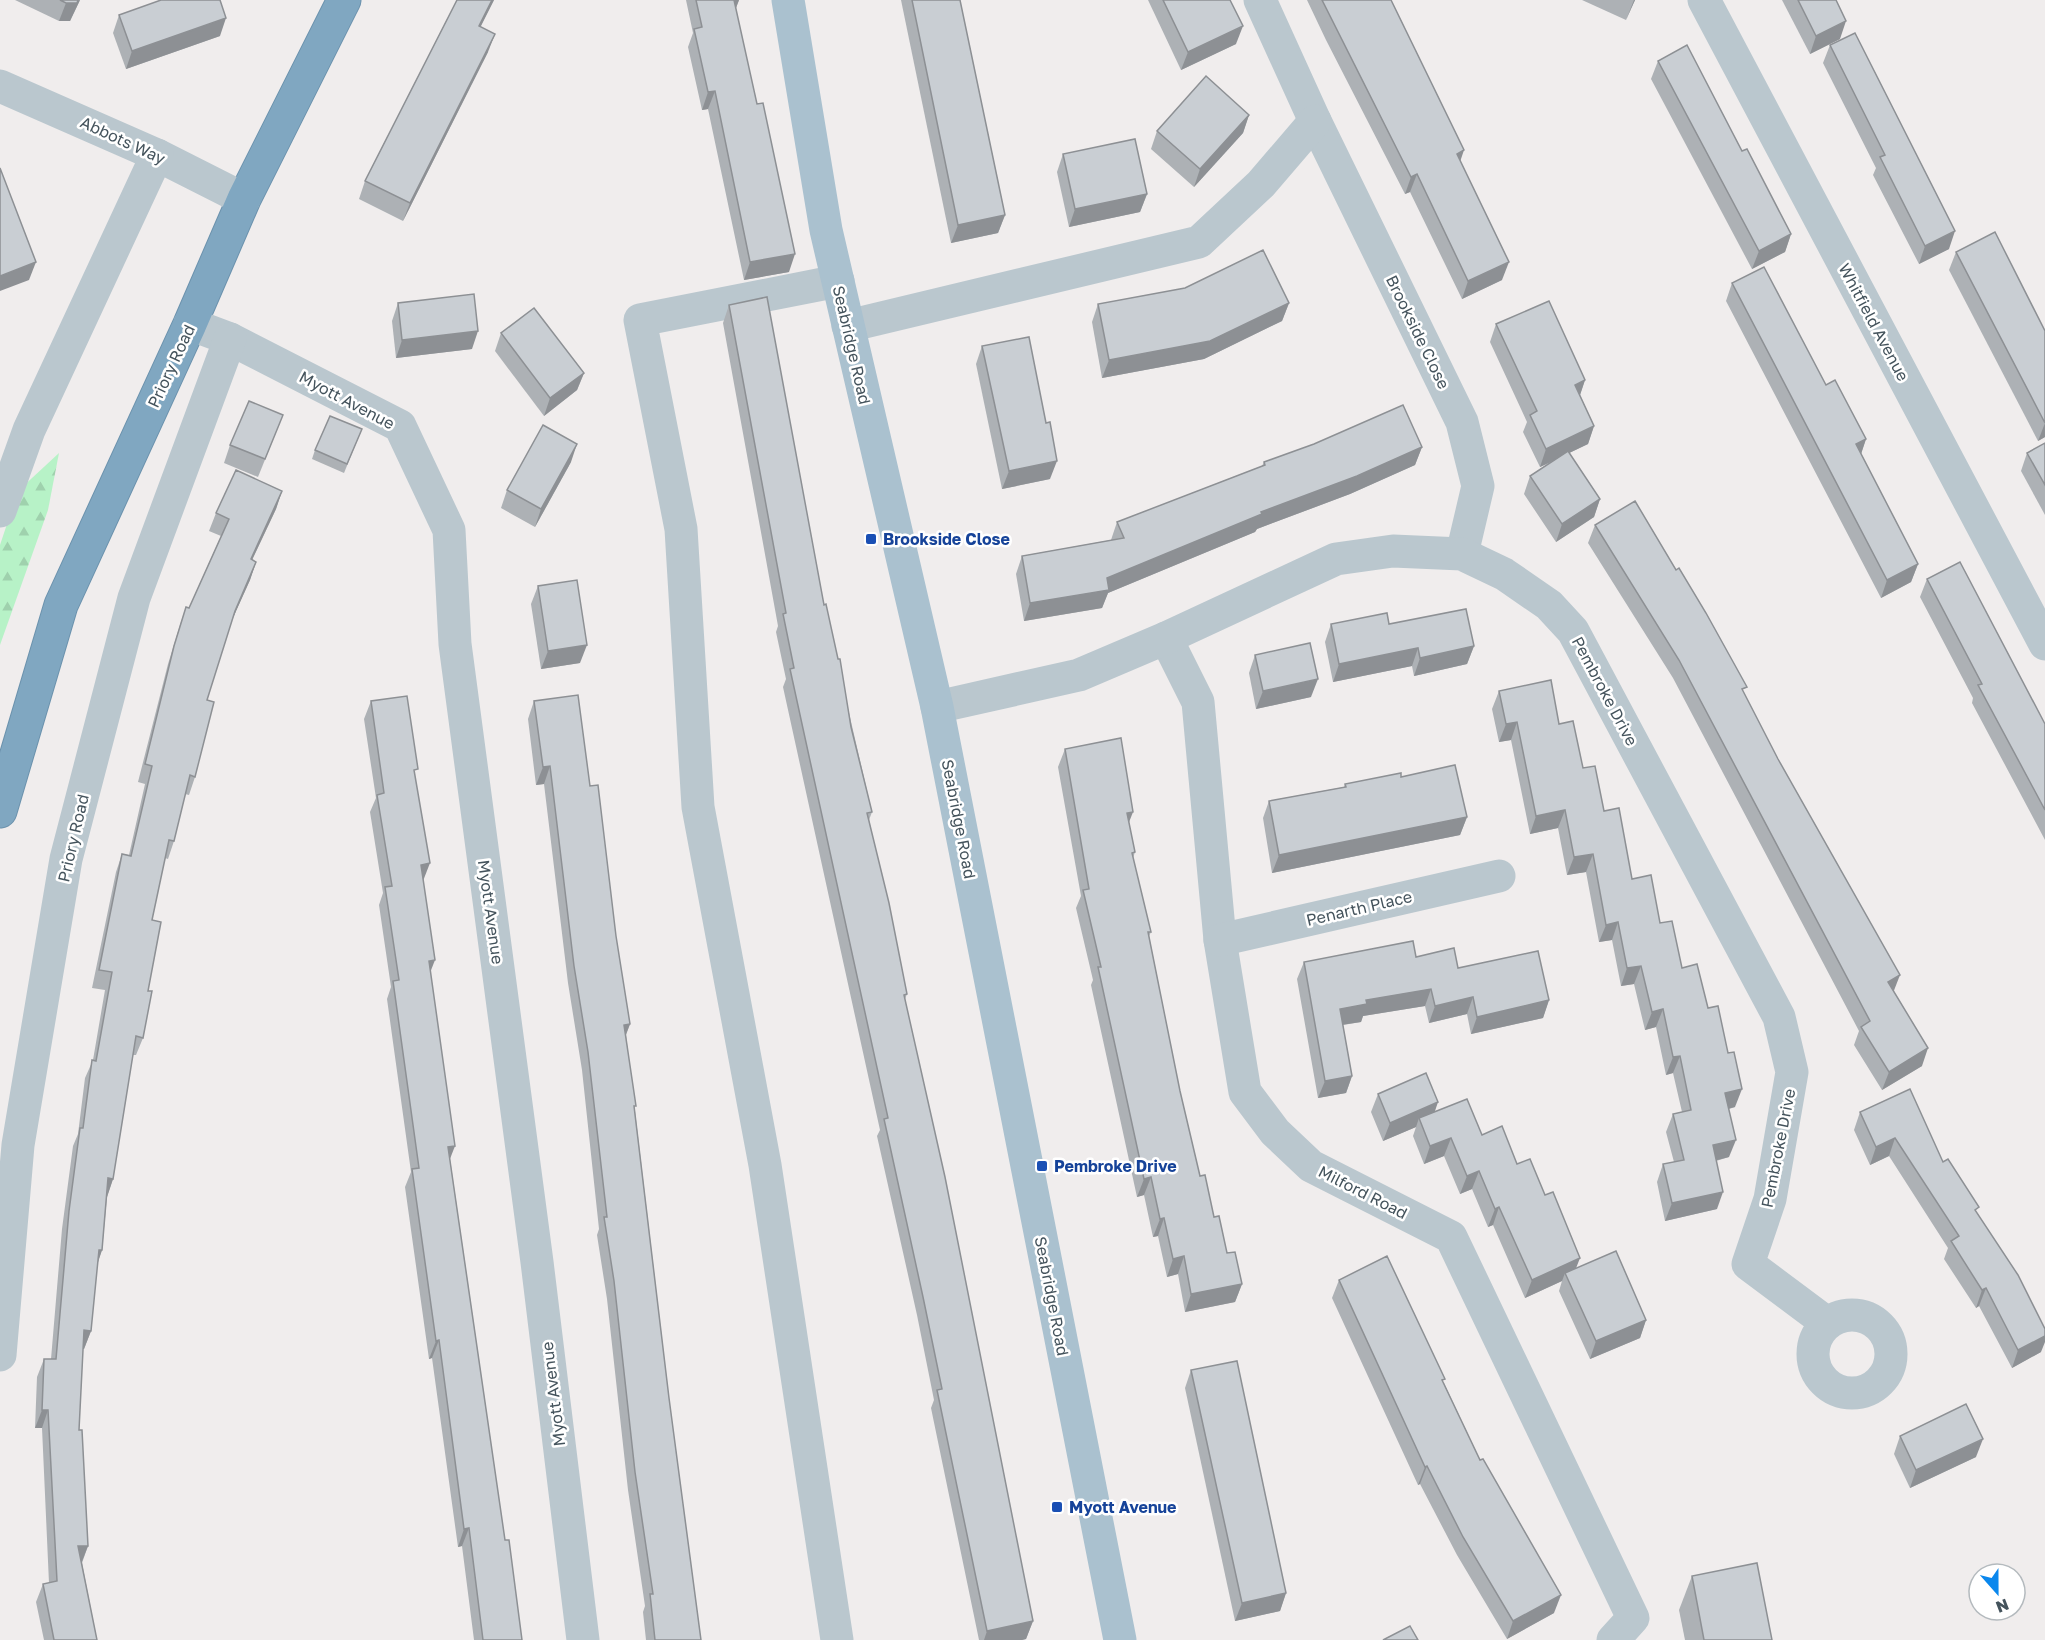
<svg xmlns="http://www.w3.org/2000/svg" width="2045" height="1640" font-family="'Golos Text',sans-serif">
  <style>
    .forest { fill: url(#forest-firs) }
    .lines { fill: none; stroke-linecap: round; stroke-linejoin: round }
    .highway-casing { stroke: #6b92ad; stroke-width: 35 }
    .minor { stroke: #bac7ce; stroke-width: 33 }
    .major { stroke: #aac1cf; stroke-width: 33 }
    .highway { stroke: #80a7c1; stroke-width: 33 }
    .wall { fill: #adb1b5 }
    .shaded-wall { fill: #8d9094 }
    .building { fill: #c9ced3; stroke: #8d9094; stroke-width: 1.5 }
    .transit-dot { fill: #1a4fb4; stroke: #fff; stroke-width: 2 }
    .labels { text-anchor: middle; dominant-baseline: central; stroke-width: 5; stroke-linejoin: round; paint-order: stroke }
    .street-label { font-size: 16px; fill: #44535c; stroke: #fff }
    .transit-label { font-size: 16px; font-weight: bold; fill: #164399; stroke: #fff; text-anchor: start }
  </style>
  <defs>
    <pattern id="forest-firs" width="22" height="20" patternUnits="userSpaceOnUse" patternTransform="scale(1.5)"><rect width="22" height="20" fill="#b7f2c7"/><path d="M5 1l3.5 6h-7zM16 11l3.5 6h-7z" fill="#9fd1ad"/></pattern>
  </defs>
  <rect width="100%" height="100%" fill="#f0eded"/>
  <polygon class="forest" points="59,453 48,510 0,645 0,545 18,491"/>
  <g class="lines">
    <g class="highway-casing">
      <polyline id="highway" points="0,811 61,605 190,324 244,199 344,0"/>
    </g>
    <g class="minor">
      <polyline points="1260,0 1315,121 1462,422 1478,486 1462,554"/>
      <polyline points="1704,0 2045,644"/>
      <polyline points="0,86 157,155 244,199"/>
      <polyline points="190,324 230,339 400,426 449,530 455,644 537,1262 583,1640"/>
      <polyline points="848,326 1199,242 1261,184 1315,121"/>
      <polyline points="0,511 29,430 157,155"/>
      <polyline points="1166,638 1198,702 1220,940 1245,1092 1275,1132 1311,1166 1451,1237 1633,1618 1613,1640"/>
      <polyline points="937,707 1079,675 1166,638 1336,559 1393,551 1462,554 1504,574 1549,605 1573,631 1779,1017 1792,1072 1770,1199 1748,1264 1827,1323"/>
      <polyline points="1220,940 1499,876"/>
      <circle cx="1852" cy="1354" r="39"/>
      <polyline points="0,1355 18,1145 66,859 134,598 230,339"/>
      <polyline points="837,1640 765,1165 698,807 681,529 640,320 838,281"/>
    </g>
    <polyline class="major" points="788,0 826,230 937,707 1120,1640"/>
    <use href="#highway" class="highway"/>
  </g>
  <g class="wall">
    <polygon points="15,0 80,0 70,21 59,21"/>
    <polygon points="457,0 494,0 480,27 488,52 403,221 359,199 365,181"/>
    <polygon points="686,0 739,0 736,8 789,272 744,280 708,109 702,110 688,47 693,33"/>
    <polygon points="901,0 960,0 1005,215 998,233 951,243"/>
    <polygon points="1148,0 1230,0 1236,44 1181,70"/>
    <polygon points="1307,0 1391,0 1460,161 1502,280 1462,299 1410,192 1405,194 1326,40"/>
    <polygon points="1582,0 1635,0 1626,20"/>
    <polygon points="1782,0 1836,0 1840,39 1810,54"/>
    <polygon points="119,15 220,36 126,69 113,33"/>
    <polygon points="1830,45 1949,249 1919,264 1873,175 1876,168 1823,63"/>
    <polygon points="1658,61 1791,234 1785,252 1752,269 1651,79"/>
    <polygon points="1249,115 1243,133 1194,187 1151,149 1157,131"/>
    <polygon points="1063,154 1147,194 1140,212 1069,227 1057,172"/>
    <polygon points="1956,252 2045,331 2045,437 2038,441 1949,270"/>
    <polygon points="1732,283 1826,385 1866,439 1861,454 1918,564 1911,582 1881,598 1726,301"/>
    <polygon points="398,303 472,349 396,358 392,321"/>
    <polygon points="1289,303 1282,321 1204,359 1102,378 1092,322 1098,304"/>
    <polygon points="729,305 824,605 872,812 869,820 907,994 905,999 1033,1621 1026,1639 1022,1640 979,1640 931,1408 934,1400 917,1315 877,1136 880,1130 783,687 786,679 776,632 778,626 723,323"/>
    <polygon points="1496,324 1585,380 1580,395 1594,426 1588,444 1569,453 1600,499 1594,517 1556,542 1524,494 1530,476 1556,460 1540,467 1523,432 1527,422 1490,342"/>
    <polygon points="501,333 584,373 577,390 544,416 495,351"/>
    <polygon points="982,346 1050,479 1002,489 976,364"/>
    <polygon points="283,415 258,477 224,463 230,445"/>
    <polygon points="362,429 344,473 312,459 315,450"/>
    <polygon points="2045,443 2045,515 2021,471 2027,453"/>
    <polygon points="1422,447 1415,465 1350,494 1257,529 1255,532 1108,593 1102,608 1024,621 1016,574 1022,556 1111,540 1117,522 1262,466 1264,462"/>
    <polygon points="571,462 535,527 501,508 507,490"/>
    <polygon points="282,491 276,509 252,560 256,562 250,580 231,622 207,700 195,777 189,795 185,794 174,841 168,859 165,858 152,920 148,991 143,1038 136,1055 133,1055 113,1179 107,1197 102,1250 97,1265 91,1331 84,1349 83,1349 79,1430 88,1546 82,1563 97,1640 44,1640 36,1602 43,1584 49,1583 42,1428 35,1428 37,1377 44,1359 51,1359 62,1229 73,1146 78,1134 85,1078 93,1060 105,990 92,988 116,872 122,854 129,855 145,784 138,782 168,664 180,625 186,607 189,608 221,536 209,531 216,513"/>
    <polygon points="1595,525 1744,694 1894,992 1922,1066 1882,1090 1854,1045 1859,1031 1673,678 1588,543"/>
    <polygon points="1927,579 2045,724 2045,840 1972,703 1973,698 1920,597"/>
    <polygon points="538,586 580,663 541,669 531,604"/>
    <polygon points="1331,624 1389,624 1474,646 1467,664 1414,676 1412,666 1333,682 1325,642"/>
    <polygon points="1255,655 1311,697 1256,709 1249,673"/>
    <polygon points="1499,691 1559,724 1583,768 1604,811 1632,879 1660,923 1682,968 1708,1008 1735,1107 1729,1109 1729,1157 1716,1161 1717,1209 1665,1221 1657,1182 1663,1164 1674,1162 1666,1132 1673,1114 1682,1112 1673,1073 1666,1075 1656,1027 1645,1030 1634,984 1621,986 1612,940 1599,942 1586,872 1567,875 1558,828 1530,834 1511,740 1499,742 1492,709"/>
    <polygon points="371,701 415,777 430,972 450,1159 505,1540 522,1640 474,1640 462,1546 458,1547 432,1358 429,1359 405,1187 411,1172 387,999 391,987 379,905 383,893 370,812 376,798 364,719"/>
    <polygon points="534,701 590,786 630,1024 626,1035 669,1398 701,1640 646,1640 643,1612 645,1606 628,1490 607,1299 597,1235 599,1229 582,1070 568,983 544,784 536,785 528,719"/>
    <polygon points="1065,749 1129,823 1135,852 1133,858 1151,932 1149,936 1180,1091 1200,1176 1227,1253 1242,1284 1235,1302 1185,1312 1178,1274 1167,1277 1158,1236 1153,1237 1144,1195 1137,1197 1091,985 1093,980 1076,908 1081,896 1058,767"/>
    <polygon points="1401,777 1467,817 1460,835 1272,873 1263,818 1269,801 1344,787 1345,784"/>
    <polygon points="1416,957 1458,968 1549,1000 1543,1018 1471,1034 1467,1014 1429,1023 1425,1006 1363,1016 1361,1022 1343,1025 1352,1076 1346,1093 1318,1098 1297,979 1304,962"/>
    <polygon points="1378,1094 1435,1112 1482,1135 1517,1164 1576,1268 1646,1320 1640,1338 1590,1359 1559,1291 1562,1281 1525,1298 1493,1225 1488,1227 1472,1189 1460,1194 1444,1156 1424,1164 1413,1136 1416,1127 1383,1141 1371,1112"/>
    <polygon points="1860,1112 1943,1162 1977,1213 2041,1352 2012,1368 1979,1306 1976,1308 1944,1259 1948,1248 1889,1156 1870,1165 1854,1130"/>
    <polygon points="1339,1280 1444,1383 1480,1460 1554,1613 1507,1639 1457,1555 1420,1484 1418,1485 1332,1298"/>
    <polygon points="1191,1370 1286,1593 1280,1611 1235,1621 1185,1388"/>
    <polygon points="1900,1436 1976,1457 1910,1488 1894,1454"/>
    <polygon points="1692,1576 1772,1640 1685,1640 1679,1610"/>
  </g>
  <g class="shaded-wall">
    <polygon points="80,0 70,21 59,21 66,3"/>
    <polygon points="492,0 494,0 472,44 479,26"/>
    <polygon points="732,0 739,0 734,13"/>
    <polygon points="1634,0 1635,0 1626,20"/>
    <polygon points="226,18 220,36 126,69 132,51"/>
    <polygon points="1846,21 1840,39 1810,54 1816,36"/>
    <polygon points="1243,26 1236,44 1181,70 1188,52"/>
    <polygon points="495,34 488,52 403,221 410,203"/>
    <polygon points="715,91 708,109 702,110 708,92"/>
    <polygon points="1249,115 1243,133 1194,187 1200,169"/>
    <polygon points="1464,150 1458,168 1457,154"/>
    <polygon points="1417,174 1410,192 1405,194 1411,177"/>
    <polygon points="1147,194 1140,212 1069,227 1075,209"/>
    <polygon points="1005,215 998,233 951,243 958,225"/>
    <polygon points="1955,231 1949,249 1919,264 1925,246"/>
    <polygon points="1791,234 1785,252 1752,269 1759,251"/>
    <polygon points="795,254 789,272 744,280 750,262"/>
    <polygon points="36,262 29,280 0,291 0,276"/>
    <polygon points="1509,262 1502,280 1462,299 1468,281"/>
    <polygon points="1289,303 1282,321 1204,359 1102,378 1109,360"/>
    <polygon points="478,331 472,349 396,358 402,340"/>
    <polygon points="584,373 577,390 544,416 550,398"/>
    <polygon points="1585,380 1579,398 1575,385"/>
    <polygon points="2045,423 2045,437 2038,441"/>
    <polygon points="1594,426 1588,444 1540,467 1546,449"/>
    <polygon points="1866,439 1860,457 1856,444"/>
    <polygon points="577,444 571,462 535,527 541,509"/>
    <polygon points="1422,447 1415,465 1350,494 1257,529 1255,532 1108,593 1102,608 1024,621 1030,603 1107,578 1261,512"/>
    <polygon points="1057,461 1050,479 1002,489 1009,471"/>
    <polygon points="282,491 276,509 244,577 251,559"/>
    <polygon points="1600,499 1594,517 1556,542 1562,524"/>
    <polygon points="256,562 250,580 228,629 235,611"/>
    <polygon points="1918,564 1911,582 1881,598 1887,580"/>
    <polygon points="587,645 580,663 541,669 548,651"/>
    <polygon points="1474,646 1467,664 1414,676 1420,658"/>
    <polygon points="1418,648 1412,666 1333,682 1339,664"/>
    <polygon points="1318,679 1311,697 1256,709 1263,691"/>
    <polygon points="1517,722 1511,740 1499,742 1506,724"/>
    <polygon points="550,766 544,784 536,785 543,767"/>
    <polygon points="1565,810 1558,828 1530,834 1536,816"/>
    <polygon points="1133,812 1126,830 1127,813"/>
    <polygon points="1467,817 1460,835 1272,873 1279,855"/>
    <polygon points="1593,854 1586,872 1567,875 1574,857"/>
    <polygon points="430,863 423,881 421,865"/>
    <polygon points="1618,922 1612,940 1599,942 1606,925"/>
    <polygon points="435,960 428,978 429,961"/>
    <polygon points="1641,966 1634,984 1621,986 1627,968"/>
    <polygon points="1900,975 1893,993 1888,982"/>
    <polygon points="1431,989 1425,1006 1363,1016 1361,1022 1334,1026 1340,1009 1366,1000"/>
    <polygon points="1473,997 1467,1014 1429,1023 1435,1006"/>
    <polygon points="1549,1000 1543,1018 1471,1034 1477,1017"/>
    <polygon points="1663,1009 1656,1027 1645,1030 1652,1012"/>
    <polygon points="630,1024 623,1042 624,1025"/>
    <polygon points="1928,1048 1922,1066 1882,1090 1889,1072"/>
    <polygon points="1680,1056 1673,1073 1666,1075 1673,1057"/>
    <polygon points="1352,1076 1346,1093 1318,1098 1325,1081"/>
    <polygon points="1742,1089 1735,1107 1719,1111 1725,1093"/>
    <polygon points="1438,1102 1432,1120 1419,1118 1416,1127 1383,1141 1390,1123"/>
    <polygon points="1451,1138 1444,1156 1424,1164 1430,1146"/>
    <polygon points="1895,1138 1889,1156 1870,1165 1876,1147"/>
    <polygon points="1736,1140 1729,1157 1706,1163 1713,1145"/>
    <polygon points="455,1146 448,1164 448,1147"/>
    <polygon points="1479,1171 1472,1189 1460,1194 1467,1176"/>
    <polygon points="1151,1177 1144,1195 1137,1197 1144,1179"/>
    <polygon points="108,1178 113,1179 107,1197"/>
    <polygon points="1723,1192 1717,1209 1665,1221 1672,1203"/>
    <polygon points="1499,1207 1493,1225 1488,1227 1495,1209"/>
    <polygon points="1164,1218 1158,1236 1153,1237 1160,1219"/>
    <polygon points="99,1250 102,1250 96,1268"/>
    <polygon points="1184,1256 1178,1274 1167,1277 1173,1259"/>
    <polygon points="1580,1258 1573,1276 1565,1273 1562,1281 1525,1298 1532,1280"/>
    <polygon points="1242,1284 1235,1302 1185,1312 1191,1294"/>
    <polygon points="1986,1288 1979,1306 1976,1308 1982,1290"/>
    <polygon points="1646,1320 1640,1338 1590,1359 1596,1341"/>
    <polygon points="84,1330 91,1331 84,1349 77,1348"/>
    <polygon points="2045,1336 2045,1342 2041,1352 2012,1368 2018,1350"/>
    <polygon points="439,1340 432,1358 429,1359 436,1341"/>
    <polygon points="42,1410 48,1410 42,1428 35,1428"/>
    <polygon points="1983,1439 1976,1457 1910,1488 1916,1470"/>
    <polygon points="1427,1466 1420,1484 1418,1485 1425,1467"/>
    <polygon points="469,1528 462,1546 458,1547 464,1529"/>
    <polygon points="78,1546 88,1546 81,1564"/>
    <polygon points="1286,1593 1280,1611 1235,1621 1242,1603"/>
    <polygon points="1561,1595 1554,1613 1507,1639 1513,1621"/>
    <polygon points="1033,1621 1026,1639 1022,1640 984,1640 987,1631"/>
  </g>
  <g class="building">
    <polygon points="60,0 78,0 77,3 66,3"/>
    <polygon points="161,0 220,0 226,18 132,51 119,15"/>
    <polygon points="457,0 492,0 479,26 495,34 410,203 365,181"/>
    <polygon points="696,0 734,0 757,104 763,103 795,254 750,262 715,91 708,92 694,29 702,27"/>
    <polygon points="912,0 960,0 1005,215 958,225"/>
    <polygon points="1163,0 1230,0 1243,26 1188,52"/>
    <polygon points="1322,0 1391,0 1464,150 1457,154 1509,262 1468,281 1417,174 1411,177"/>
    <polygon points="1798,0 1836,0 1846,21 1816,36"/>
    <polygon points="1855,33 1955,231 1925,246 1880,157 1885,155 1830,45"/>
    <polygon points="1687,45 1742,151 1747,149 1791,234 1759,251 1658,61"/>
    <polygon points="1206,76 1249,115 1200,169 1157,131"/>
    <polygon points="1135,139 1147,194 1075,209 1063,154"/>
    <polygon points="0,168 36,262 0,276"/>
    <polygon points="1995,232 2045,331 2045,423 1956,252"/>
    <polygon points="1263,250 1289,303 1210,341 1109,360 1098,304 1185,288"/>
    <polygon points="1764,267 1826,385 1835,380 1866,439 1856,444 1918,564 1887,580 1732,283"/>
    <polygon points="474,294 478,331 402,340 398,303"/>
    <polygon points="767,297 824,605 826,604 838,659 840,659 851,727 872,812 867,813 889,903 907,994 904,995 945,1177 1033,1621 987,1631 937,1390 942,1389 923,1297 884,1119 888,1118 790,669 794,668 783,614 786,613 729,305"/>
    <polygon points="1549,301 1585,380 1575,385 1594,426 1546,449 1530,415 1537,411 1496,324"/>
    <polygon points="534,308 584,373 550,398 501,333"/>
    <polygon points="1029,337 1046,423 1050,422 1057,461 1009,471 982,346"/>
    <polygon points="249,401 283,415 265,459 230,445"/>
    <polygon points="1403,405 1422,447 1357,476 1261,512 1262,514 1107,578 1109,590 1030,603 1022,556 1124,538 1117,522 1265,465 1264,462 1314,444"/>
    <polygon points="330,416 362,429 347,464 315,450"/>
    <polygon points="543,425 577,444 541,509 507,490"/>
    <polygon points="2045,443 2045,485 2027,453"/>
    <polygon points="1568,451 1600,499 1562,524 1530,476"/>
    <polygon points="236,470 282,491 251,559 256,562 235,611 207,700 214,702 195,777 190,775 174,841 169,840 152,920 161,922 148,991 152,991 143,1038 136,1036 113,1179 108,1178 102,1250 99,1250 91,1331 84,1330 79,1430 82,1430 88,1546 78,1546 97,1640 54,1640 43,1584 57,1581 48,1410 42,1410 44,1359 56,1359 69,1211 80,1128 83,1128 92,1060 96,1061 112,972 99,970 122,854 131,856 152,766 145,764 174,646 186,607 189,608 229,519 216,513"/>
    <polygon points="1635,501 1676,570 1679,568 1706,613 1747,687 1742,689 1778,759 1900,975 1888,982 1928,1048 1889,1072 1861,1027 1870,1021 1679,660 1595,525"/>
    <polygon points="1960,562 2045,724 2045,810 1978,685 1982,684 1927,579"/>
    <polygon points="577,580 587,645 548,651 538,586"/>
    <polygon points="1466,609 1474,646 1420,658 1418,648 1339,664 1331,624 1387,613 1389,624"/>
    <polygon points="1310,643 1318,679 1263,691 1255,655"/>
    <polygon points="1551,680 1559,724 1573,721 1583,768 1595,766 1604,811 1619,808 1632,879 1651,875 1660,923 1672,921 1682,968 1697,964 1708,1008 1718,1006 1728,1053 1734,1052 1742,1089 1725,1093 1736,1140 1713,1145 1723,1192 1672,1203 1663,1164 1684,1160 1673,1114 1691,1110 1680,1056 1673,1057 1663,1009 1652,1012 1641,966 1627,968 1618,922 1606,925 1593,854 1574,857 1565,810 1536,816 1517,722 1506,724 1499,691"/>
    <polygon points="578,695 590,786 598,785 616,936 630,1024 624,1025 636,1106 634,1106 669,1398 701,1640 655,1640 650,1594 653,1594 635,1472 614,1281 604,1217 607,1217 588,1052 574,966 550,766 543,767 534,701"/>
    <polygon points="407,696 418,769 414,770 430,863 421,865 435,960 429,961 455,1146 448,1147 505,1540 509,1540 522,1640 483,1640 469,1528 464,1529 439,1340 436,1341 412,1169 419,1168 393,981 399,980 385,887 392,886 377,795 384,793 371,701"/>
    <polygon points="1121,738 1133,812 1127,813 1135,852 1132,853 1151,932 1148,932 1180,1091 1200,1176 1205,1175 1214,1217 1219,1216 1227,1253 1235,1252 1242,1284 1191,1294 1184,1256 1173,1259 1164,1218 1160,1219 1151,1177 1144,1179 1098,967 1101,967 1083,890 1089,889 1065,749"/>
    <polygon points="1455,765 1467,817 1279,855 1269,801 1346,787 1345,784 1401,773 1401,777"/>
    <polygon points="1413,941 1416,957 1454,948 1458,968 1538,951 1549,1000 1477,1017 1473,997 1435,1006 1431,989 1366,1000 1367,1004 1340,1009 1352,1076 1325,1081 1304,962"/>
    <polygon points="1426,1073 1438,1102 1390,1123 1378,1094"/>
    <polygon points="1910,1089 1943,1162 1948,1159 1979,1207 1975,1210 2018,1275 2045,1329 2045,1336 2018,1350 1986,1288 1982,1290 1951,1241 1959,1236 1895,1138 1876,1147 1860,1112"/>
    <polygon points="1467,1099 1482,1135 1502,1126 1517,1164 1530,1159 1545,1195 1553,1192 1580,1258 1532,1280 1499,1207 1495,1209 1479,1171 1467,1176 1451,1138 1430,1146 1419,1118"/>
    <polygon points="1616,1251 1646,1320 1596,1341 1565,1273"/>
    <polygon points="1387,1256 1445,1379 1442,1380 1480,1460 1483,1459 1561,1595 1513,1621 1463,1537 1427,1466 1425,1467 1339,1280"/>
    <polygon points="1237,1361 1286,1593 1242,1603 1191,1370"/>
    <polygon points="1966,1404 1983,1439 1916,1470 1900,1436"/>
    <polygon points="1757,1563 1772,1640 1704,1640 1692,1576"/>
    <polygon points="1410,1626 1418,1640 1383,1640"/>
  </g>
  <g class="transit-dot">
    <rect x="865" y="533" width="12" height="12" rx="3"/>
    <rect x="1036" y="1160" width="12" height="12" rx="3"/>
    <rect x="1051" y="1501" width="12" height="12" rx="3"/>
  </g>
  <g class="labels">
    <g class="street-label">
      <text transform="translate(123 140) rotate(25)">Abbots Way</text>
      <text transform="translate(1874 322) rotate(62)">Whitfield Avenue</text>
      <text transform="translate(1418 332) rotate(64)">Brookside Close</text>
      <text transform="translate(852 345) rotate(77)">Seabridge Road</text>
      <text transform="translate(171 366) rotate(-65)">Priory Road</text>
      <text transform="translate(347 400) rotate(28)">Myott Avenue</text>
      <text transform="translate(1605 691) rotate(62)">Pembroke Drive</text>
      <text transform="translate(959 819) rotate(79)">Seabridge Road</text>
      <text transform="translate(73 838) rotate(-77)">Priory Road</text>
      <text transform="translate(1359 908) rotate(-13)">Penarth Place</text>
      <text transform="translate(491 912) rotate(82)">Myott Avenue</text>
      <text transform="translate(1778 1148) rotate(-79)">Pembroke Drive</text>
      <text transform="translate(1363 1192) rotate(27)">Milford Road</text>
      <text transform="translate(1052 1296) rotate(79)">Seabridge Road</text>
      <text transform="translate(553 1394) rotate(-97)">Myott Avenue</text>
    </g>
    <g class="transit-label">
      <text x="883" y="539">Brookside Close</text>
      <text x="1054" y="1166">Pembroke Drive</text>
      <text x="1069" y="1507">Myott Avenue</text>
    </g>
  </g>
  <g transform="translate(1997 1592) rotate(159)"><circle r="28" fill="#ffffff" stroke="#b4babe" stroke-width="1.5"/>
  <path d="M0-4.5L10 22L0 15L-10 22Z" fill="#0a87ed"/>
  <text y="-9" font-size="16" font-weight="bold" text-anchor="middle" fill="#44535c">N</text>
  </g>
</svg>
